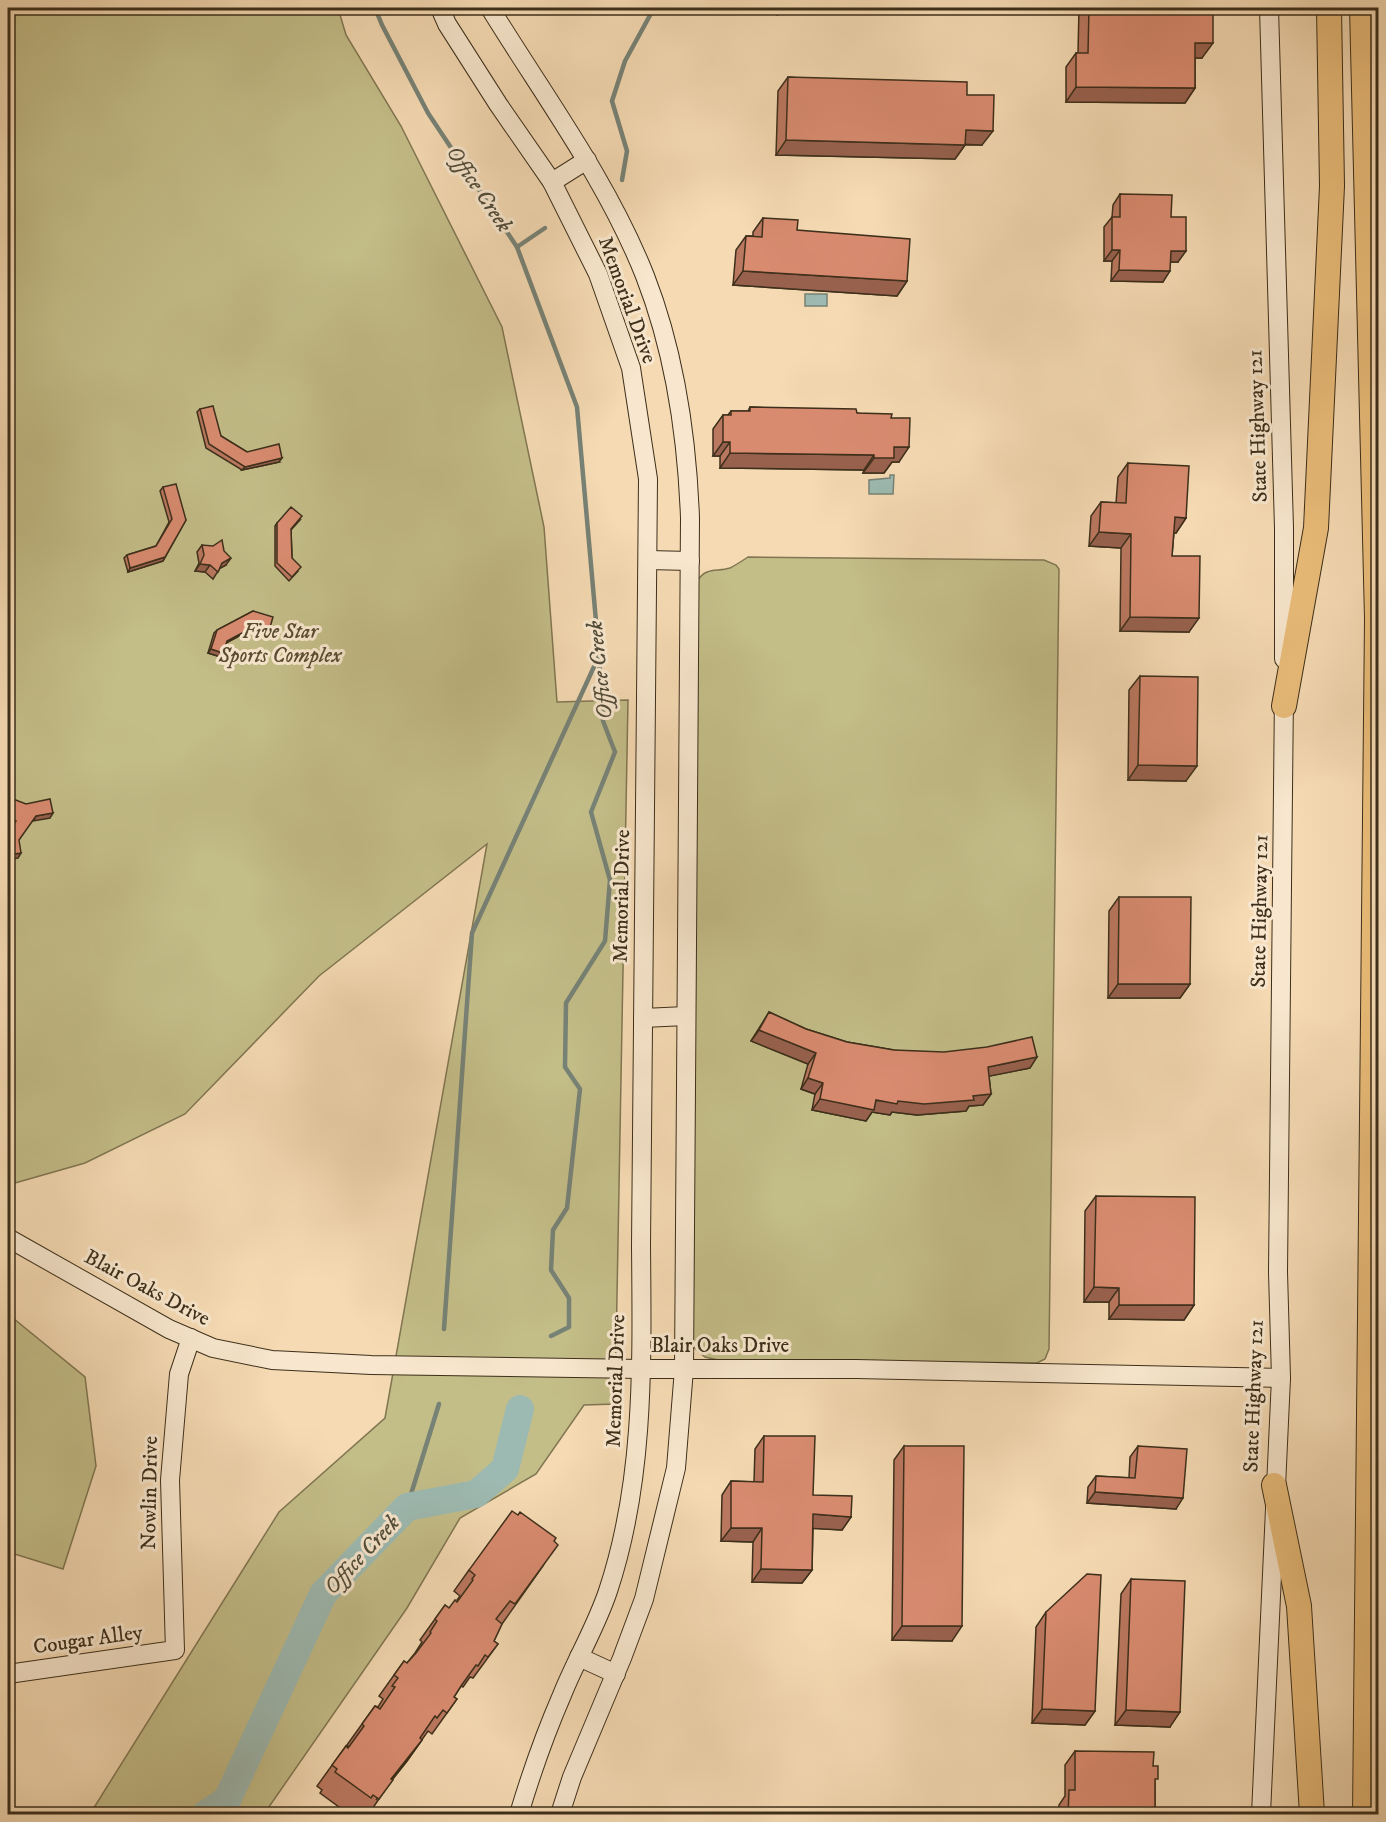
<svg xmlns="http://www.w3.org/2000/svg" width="1386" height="1822" font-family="'IM FELL DW Pica',serif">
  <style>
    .green { fill: #c3bd88; stroke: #807652; stroke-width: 1.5 }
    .water { fill: #9dbab2; stroke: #778276; stroke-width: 1.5 }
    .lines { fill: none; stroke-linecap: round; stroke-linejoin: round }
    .stream { stroke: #778276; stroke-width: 4.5 }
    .river { stroke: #9dbab2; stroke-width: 28 }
    .secondary-casing { stroke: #3d2f1b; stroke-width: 20 }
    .highway-casing { stroke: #3d2f1b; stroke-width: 26 }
    .secondary { stroke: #f8e7ce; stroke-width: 18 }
    .highway { stroke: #eabd7a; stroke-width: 24 }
    .wall { fill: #bb7860; stroke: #3d2f1b; stroke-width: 1.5 }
    .shaded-wall { fill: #98614e; stroke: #3d2f1b; stroke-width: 1.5 }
    .building { fill: #d98b70; stroke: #3d2f1b; stroke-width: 1.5 }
    .labels { text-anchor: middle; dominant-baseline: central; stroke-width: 6; stroke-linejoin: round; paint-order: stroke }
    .street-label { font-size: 21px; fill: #3d2f1b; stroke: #f8e7ce }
    .park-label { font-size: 21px; font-style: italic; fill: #584b31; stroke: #f8e7ce }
    .water-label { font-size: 22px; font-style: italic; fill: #504b39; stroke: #f8e7ce }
  </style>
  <rect width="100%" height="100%" fill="#f5dab3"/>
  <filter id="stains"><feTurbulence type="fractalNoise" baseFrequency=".00333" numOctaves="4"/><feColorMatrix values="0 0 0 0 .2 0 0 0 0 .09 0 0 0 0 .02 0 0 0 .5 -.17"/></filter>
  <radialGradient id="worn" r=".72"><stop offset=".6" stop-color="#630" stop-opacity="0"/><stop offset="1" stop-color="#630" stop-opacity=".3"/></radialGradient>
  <g class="green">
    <polygon points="8,8 338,8 346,35 401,126 502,327 544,527 557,702 628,700 615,1404 584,1405 536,1474 460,1518 407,1608 264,1814 90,1814 279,1512 385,1418 487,844 319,976 185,1114 85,1163 8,1185"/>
    <path d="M748,557L1044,560L1056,565L1059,569L1049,1349L1045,1359L1037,1363L718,1360L705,1357L690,1344L698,580C706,567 717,572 730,568C736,565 742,561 748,557Z"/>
    <polygon points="8,1314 85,1377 96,1466 63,1569 8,1552"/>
  </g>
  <g class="water">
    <rect x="805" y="294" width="22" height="12"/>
    <polygon points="890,475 894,475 893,494 869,494 869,480 890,478"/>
  </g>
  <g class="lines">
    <g class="stream">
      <polyline points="375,8 382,25 428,113 517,247 577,407 599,655 603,721 615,752 591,812 610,880 605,941 566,1003 565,1067 580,1089 567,1208 553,1230 551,1270 569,1298 569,1327 551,1336"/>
      <polyline points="622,180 627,151 612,101 625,61 654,8"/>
      <polyline points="517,247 545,228"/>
      <polyline points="444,1329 472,933 598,658"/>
      <polyline points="407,1507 439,1404"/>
    </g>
    <polyline class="river" points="206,1814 227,1800 323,1594 407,1507 476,1494 505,1469 520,1409"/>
    <g class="secondary-casing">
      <g id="secondary">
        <path d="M440,8L447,24L498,104L552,182L598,274L631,368L648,479L641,1245C642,1362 645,1480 608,1591C596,1627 576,1660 562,1695C545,1734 531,1774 519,1814"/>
        <path d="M490,8C544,96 607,180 645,276C675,353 687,436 690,518L684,1369L676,1468L644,1599L622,1658L572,1777L560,1814"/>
        <polyline points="1269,8 1284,528 1284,659"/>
        <polyline points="552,182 587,160"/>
        <polyline points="648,560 690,561"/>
        <polyline points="643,1018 686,1016"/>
        <polyline points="8,1238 169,1329 213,1348 272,1360 371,1365 642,1369 856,1369 1281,1378"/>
        <polyline points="579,1657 616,1674"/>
        <polyline points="8,1674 175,1650 170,1480 179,1374 191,1338"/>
        <polyline points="1261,1814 1281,1378 1278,1272 1284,693"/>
      </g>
    </g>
    <g class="highway-casing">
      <g id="highway">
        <polyline points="1362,8 1377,619 1365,1814"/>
        <polyline points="1284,706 1316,528 1332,186 1329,8"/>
        <polyline points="1274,1485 1299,1606 1312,1814"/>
      </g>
    </g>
    <use href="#secondary" class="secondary"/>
    <use href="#highway" class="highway"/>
  </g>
  <g class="wall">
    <polygon points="766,8 783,8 777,15"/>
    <polygon points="1079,8 1213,8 1202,58 1195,58 1195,88 1185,103 1066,102 1066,67 1076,53 1078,53"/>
    <polygon points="788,77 967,95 982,145 965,145 955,159 776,155 778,91"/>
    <polygon points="1120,194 1171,217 1178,262 1170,262 1163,282 1111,281 1112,261 1104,261 1104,227 1112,217 1113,205"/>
    <polygon points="763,218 797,230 907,281 897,296 733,285 736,250 746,236 753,236 753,232"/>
    <polygon points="750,407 857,413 891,418 899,462 892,462 884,473 863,473 864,470 720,468 720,456 713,456 713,429 723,415 728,415 731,411 748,411"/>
    <polygon points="200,409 221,436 247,452 279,462 242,470 206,448 197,412"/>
    <polygon points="1128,463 1186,518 1176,533 1174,532 1172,556 1189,632 1120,631 1121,548 1089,546 1091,516 1101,502 1116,503 1118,477"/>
    <polygon points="163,487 186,520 163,561 128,572 124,558 127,555 156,546 169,522 160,491"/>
    <polygon points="300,520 291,530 292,558 298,571 289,581 275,566 275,526 277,523"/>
    <polygon points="202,545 226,565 220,568 213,579 205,572 195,571 199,563 197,552"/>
    <polygon points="253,611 269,631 266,635 250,630 226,643 223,653 221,657 208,653 214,633 217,630"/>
    <polygon points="1140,676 1186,781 1128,780 1129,690"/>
    <polygon points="1119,897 1190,984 1180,998 1108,998 1109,911"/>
    <polygon points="769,1012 806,1029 847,1042 894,1050 1030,1068 989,1076 991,1094 983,1105 969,1106 966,1111 917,1115 892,1112 890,1115 872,1112 866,1121 812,1110 815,1094 801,1089 808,1064 751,1041"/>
    <polygon points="1096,1196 1194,1305 1184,1320 1109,1319 1109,1302 1084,1302 1085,1211"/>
    <polygon points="764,1436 813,1495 851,1517 842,1530 813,1528 812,1570 802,1583 752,1582 753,1542 721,1541 722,1495 731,1481 754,1482 755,1449"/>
    <polygon points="904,1446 952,1641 892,1640 894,1460"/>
    <polygon points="1138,1446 1176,1509 1087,1503 1088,1487 1096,1476 1129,1478 1130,1457"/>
    <polygon points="554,1541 543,1566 502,1624 494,1641 498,1644 473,1678 470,1677 463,1687 461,1686 454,1697 457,1699 432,1734 428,1731 407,1761 392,1780 368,1815 350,1815 320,1793 322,1790 317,1786 346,1746 348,1748 349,1747 347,1745 375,1706 378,1707 383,1699 379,1696 404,1661 407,1663 415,1653 422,1642 420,1640 445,1605 449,1608 458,1601 457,1600 460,1596 454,1591 469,1570"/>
    <polygon points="1131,1579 1170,1727 1115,1725 1121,1594"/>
    <polygon points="1046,1612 1095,1711 1085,1725 1032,1723 1036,1627"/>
    <polygon points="1075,1751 1153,1766 1155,1783 1155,1808 1150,1815 1058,1815 1059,1805 1065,1796 1065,1765"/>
  </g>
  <g class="shaded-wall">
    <polygon points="1195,43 1213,43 1202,58 1185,58"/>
    <polygon points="1076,87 1195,88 1185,103 1066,102"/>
    <polygon points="966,130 993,131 982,145 956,144"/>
    <polygon points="786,140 965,145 955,159 776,155"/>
    <polygon points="1112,250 1120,250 1112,261 1104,261"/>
    <polygon points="1171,251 1186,251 1178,262 1163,262"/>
    <polygon points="1119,270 1170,271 1163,282 1111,281"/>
    <polygon points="743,271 907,281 897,296 733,285"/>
    <polygon points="723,442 730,442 720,456 713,456"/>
    <polygon points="894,447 909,447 899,462 892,462 884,473 863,473 874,458"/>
    <polygon points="730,453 874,455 864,470 720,468"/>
    <polygon points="282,458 279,462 242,470 245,467"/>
    <polygon points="1175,517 1186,518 1176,533 1165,532"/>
    <polygon points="1099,532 1131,534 1121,548 1089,546"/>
    <polygon points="165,557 163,561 128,572 130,568"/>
    <polygon points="231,558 226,565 217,570 222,563"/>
    <polygon points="200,564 210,565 205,572 195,571"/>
    <polygon points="1130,617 1199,618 1189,632 1120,631"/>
    <polygon points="253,627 269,631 266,635 250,630 224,644 227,641"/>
    <polygon points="211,649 223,653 221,657 208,653"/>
    <polygon points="1138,765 1197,766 1186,781 1128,780"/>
    <polygon points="53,813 50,818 33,821 36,816"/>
    <polygon points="8,818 16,821 13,825 8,823"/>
    <polygon points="21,853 18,858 8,859 8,855"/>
    <polygon points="1118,984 1190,984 1180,998 1108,998"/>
    <polygon points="759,1030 816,1053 808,1064 751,1041"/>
    <polygon points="1037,1057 1030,1068 980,1078 988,1067"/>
    <polygon points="808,1078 823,1083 815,1094 801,1089"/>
    <polygon points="991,1094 983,1105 969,1106 966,1111 917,1115 892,1112 890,1115 872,1112 866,1121 812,1110 820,1099 898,1101"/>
    <polygon points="1094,1287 1119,1288 1109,1302 1084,1302"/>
    <polygon points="1119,1305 1194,1305 1184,1320 1109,1319"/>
    <polygon points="1095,1492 1183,1498 1176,1509 1087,1503"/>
    <polygon points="813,1514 851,1517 842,1530 804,1528"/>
    <polygon points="731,1528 762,1528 753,1542 721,1541"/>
    <polygon points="761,1569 812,1570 802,1583 752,1582"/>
    <polygon points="902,1626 962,1626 952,1641 892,1640"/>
    <polygon points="1042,1709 1095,1711 1085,1725 1032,1723"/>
    <polygon points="1126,1710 1180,1712 1170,1727 1115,1725"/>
    <polygon points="422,1740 407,1761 376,1800 391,1779"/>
    <polygon points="1148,1808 1155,1808 1150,1815 1143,1815"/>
  </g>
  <g class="building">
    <polygon points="1089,8 1213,8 1213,43 1195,43 1195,88 1076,87 1076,53 1088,53"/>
    <polygon points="788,77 967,82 967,95 994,95 993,131 966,130 965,145 786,140"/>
    <polygon points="1120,194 1172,195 1171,217 1186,217 1186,251 1171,251 1170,271 1119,270 1120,250 1112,250 1112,217 1120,217"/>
    <polygon points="763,218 798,220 797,230 910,239 907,281 743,271 746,236 762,237"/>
    <polygon points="213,406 221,436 247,452 279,444 282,458 245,467 209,444 200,409"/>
    <polygon points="750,407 856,409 857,413 892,414 891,418 910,418 909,447 894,447 894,458 874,458 874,455 730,453 730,442 723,442 723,415 731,415 731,411 750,411"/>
    <polygon points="1128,463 1189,466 1186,518 1175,517 1172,556 1200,556 1199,618 1130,617 1131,534 1099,532 1101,502 1126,503"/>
    <polygon points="176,484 186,520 165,557 130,568 127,555 156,546 172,519 163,487"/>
    <polygon points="291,507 302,516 291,529 292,558 301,567 292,577 277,563 277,523"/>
    <polygon points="222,540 224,551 231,558 222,563 218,572 210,565 200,564 204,555 202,545 213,546"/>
    <polygon points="253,611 273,617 269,631 253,627 227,641 223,653 211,649 217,630"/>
    <polygon points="1140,676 1198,677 1197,766 1138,765"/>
    <polygon points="8,797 26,804 50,799 53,813 36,816 19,840 21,853 8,855 8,832 16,821 8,818"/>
    <polygon points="1119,897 1191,897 1190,984 1118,984"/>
    <polygon points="769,1012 806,1029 847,1042 894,1050 944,1052 987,1047 1032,1037 1037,1057 988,1067 991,1094 973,1096 974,1100 924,1104 898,1101 897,1104 876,1100 874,1110 820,1099 823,1083 808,1078 816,1053 759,1030"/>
    <polygon points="1096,1196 1195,1197 1194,1305 1119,1305 1119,1288 1094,1287"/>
    <polygon points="764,1436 815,1436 813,1495 852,1496 851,1517 813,1514 812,1570 761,1569 762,1528 731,1528 731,1481 763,1482"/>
    <polygon points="904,1446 964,1446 962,1626 902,1626"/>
    <polygon points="1138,1446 1187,1449 1183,1498 1095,1492 1096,1476 1135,1478"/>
    <polygon points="512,1511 518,1515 520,1512 556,1538 554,1541 558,1545 515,1604 510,1601 496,1619 502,1624 494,1641 498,1644 488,1657 485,1655 478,1666 476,1665 461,1686 454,1697 457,1699 447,1713 443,1710 437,1718 435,1716 420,1738 422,1740 391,1779 393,1780 379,1799 373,1795 371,1798 335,1772 337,1769 332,1765 346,1746 348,1748 364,1726 362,1724 375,1706 380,1709 395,1687 392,1686 398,1678 394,1675 404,1661 407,1663 416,1653 431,1633 430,1632 437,1621 435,1619 445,1605 449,1608 455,1600 457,1602 473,1580 472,1579 475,1575 469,1570"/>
    <polygon points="1087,1574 1101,1575 1095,1711 1042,1709 1046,1612"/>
    <polygon points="1131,1579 1185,1581 1180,1712 1126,1710"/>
    <polygon points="1075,1751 1154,1752 1153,1766 1158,1766 1158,1779 1155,1779 1155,1808 1148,1808 1148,1815 1068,1815 1069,1790 1075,1790"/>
  </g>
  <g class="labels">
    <g class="street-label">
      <text transform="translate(627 300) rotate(70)">Memorial Drive</text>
      <text transform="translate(1258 426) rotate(-92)">State Highway 121</text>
      <text transform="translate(622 896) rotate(-89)">Memorial Drive</text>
      <text transform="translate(1260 911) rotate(-89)">State Highway 121</text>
      <text transform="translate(147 1288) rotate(28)">Blair Oaks Drive</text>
      <text x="720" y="1346">Blair Oaks Drive</text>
      <text transform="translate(616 1381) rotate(-88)">Memorial Drive</text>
      <text transform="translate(1254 1396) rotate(-88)">State Highway 121</text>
      <text transform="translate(150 1493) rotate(-89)">Nowlin Drive</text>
      <text transform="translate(88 1640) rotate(-8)">Cougar Alley</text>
    </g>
    <g class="park-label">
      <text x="280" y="632">Five Star<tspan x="280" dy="24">Sports Complex</tspan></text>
    </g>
    <g class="water-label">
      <text transform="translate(479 189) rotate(56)">Office Creek</text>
      <text transform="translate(600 670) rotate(-96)">Office Creek</text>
      <text transform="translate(362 1555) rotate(-47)">Office Creek</text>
    </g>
  </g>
  <rect width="1386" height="1822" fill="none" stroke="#f5dab3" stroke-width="30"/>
  <rect x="9" y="9" width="1368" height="1804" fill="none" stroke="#3d2f1b" stroke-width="3"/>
  <rect x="15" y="15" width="1356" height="1792" fill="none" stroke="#3d2f1b" stroke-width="1.5"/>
  <rect width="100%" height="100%" filter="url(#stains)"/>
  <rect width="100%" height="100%" fill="url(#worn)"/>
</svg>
